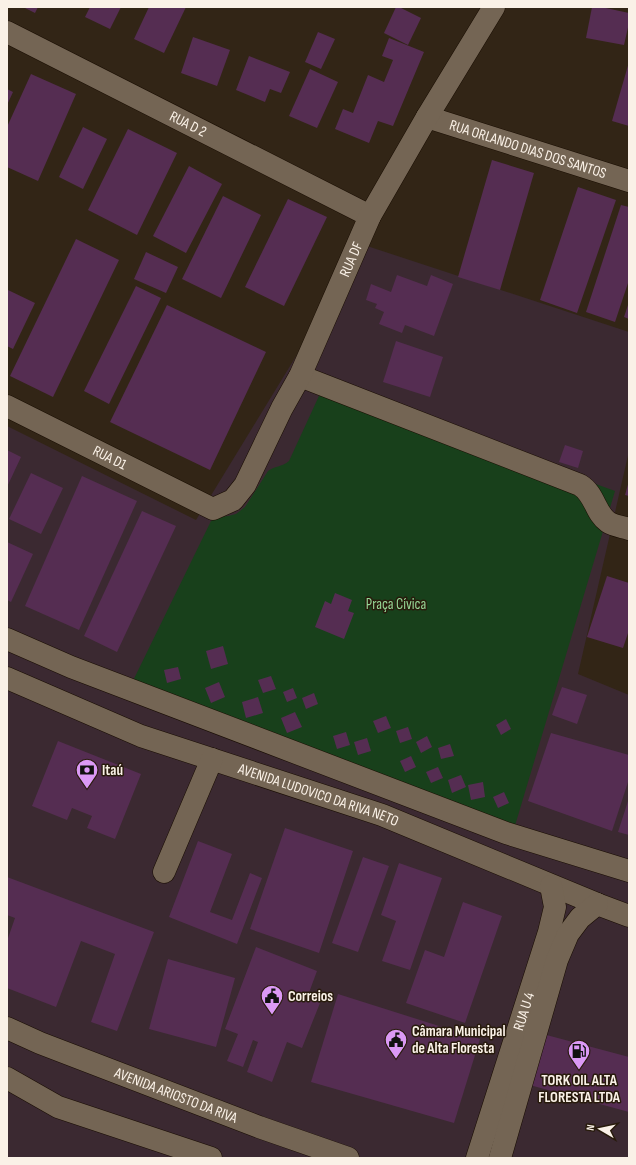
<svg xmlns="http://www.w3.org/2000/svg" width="636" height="1165" font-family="'Sofia Sans Condensed',sans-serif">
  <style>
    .commercial { fill: #3b2931 }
    .green { fill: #18401b }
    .building { fill: #552d52 }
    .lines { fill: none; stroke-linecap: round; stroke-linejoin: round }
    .minor-casing { stroke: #190d02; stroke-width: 23 }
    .minor { stroke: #746554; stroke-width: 22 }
    .labels { text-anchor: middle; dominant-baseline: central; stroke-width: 3; stroke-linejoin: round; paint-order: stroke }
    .street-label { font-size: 15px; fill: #faf1e7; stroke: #281b0c }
    .park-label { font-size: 15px; fill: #96d796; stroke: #281b0c }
    .poi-label { font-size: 15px; font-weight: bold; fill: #faf1e7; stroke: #281b0c; text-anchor: start }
  </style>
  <rect width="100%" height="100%" fill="#322516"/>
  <polygon class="commercial" points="364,245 629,332 629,451 578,674 629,695 629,1158 7,1158 7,426 196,520"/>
  <path class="green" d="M324,385L615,491L511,839L128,691L211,521L219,517L228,516L236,514L245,507L268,471C274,466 282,467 289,461Z"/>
  <g class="building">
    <polygon points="23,7 38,7 35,13"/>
    <polygon points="90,7 121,7 110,29 85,17"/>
    <polygon points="149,7 186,7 164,53 134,39"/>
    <polygon points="396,7 399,7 421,18 408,45 384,33"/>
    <polygon points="592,7 601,7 629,13 629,23 624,45 586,38"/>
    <polygon points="318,32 335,39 321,69 305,62"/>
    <polygon points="193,37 230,50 217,86 181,73"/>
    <polygon points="389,38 424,52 393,126 378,121 369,143 335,129 343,109 353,113 368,75 384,82 393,60 382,56"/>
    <polygon points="249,56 290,72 281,93 270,89 265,102 236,90"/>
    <polygon points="629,62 629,126 612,121"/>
    <polygon points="310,69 338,82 317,128 289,116"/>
    <polygon points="31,74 76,94 38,181 7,167 7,127"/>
    <polygon points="7,89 13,92 7,105"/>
    <polygon points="83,127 107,139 83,189 59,177"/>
    <polygon points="128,129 177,153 137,235 88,210"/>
    <polygon points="492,160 534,173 500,290 458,277"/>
    <polygon points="189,166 222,184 186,253 153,236"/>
    <polygon points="578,187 616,200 577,313 540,300"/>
    <polygon points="223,196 261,215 221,298 182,279"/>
    <polygon points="288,199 327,217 284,306 245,287"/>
    <polygon points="621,205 629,207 629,280 615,322 586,312"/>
    <polygon points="76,239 119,260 53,397 10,376"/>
    <polygon points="146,252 178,267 166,293 134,279"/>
    <polygon points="397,275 427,286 431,275 453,284 434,336 405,325 402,333 379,324 384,312 375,308 377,304 366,300 371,284 391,292"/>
    <polygon points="136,286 161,298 109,404 84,391"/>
    <polygon points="8,290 35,303 13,349 7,346 7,293"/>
    <polygon points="629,302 629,319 624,317"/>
    <polygon points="167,305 266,352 210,470 110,422"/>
    <polygon points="396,341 443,357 430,397 383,382"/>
    <polygon points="565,445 583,451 578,468 559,462"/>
    <polygon points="7,450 21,457 7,487"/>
    <polygon points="31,473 63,488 41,534 9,519"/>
    <polygon points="82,476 137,501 79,630 25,606"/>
    <polygon points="629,481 629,496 625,495"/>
    <polygon points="142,511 176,526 117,652 84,636"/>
    <polygon points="7,542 33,554 11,602 7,600"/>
    <polygon points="607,576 629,583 629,630 623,648 587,637"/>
    <polygon points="335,593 352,600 348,611 354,613 344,639 315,627 325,601 331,604"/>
    <polygon points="223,646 228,664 211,669 206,651"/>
    <polygon points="178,667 181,679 167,683 164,670"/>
    <polygon points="271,676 276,689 263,693 258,680"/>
    <polygon points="219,682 225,697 211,703 205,688"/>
    <polygon points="562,687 587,695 577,724 552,715"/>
    <polygon points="293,688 297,698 287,702 283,692"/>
    <polygon points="314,693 318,704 306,709 302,698"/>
    <polygon points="258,697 263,713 246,718 242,702"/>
    <polygon points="295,712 302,727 287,733 281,718"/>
    <polygon points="386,716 391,728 378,733 373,721"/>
    <polygon points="506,719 511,729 501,735 496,725"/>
    <polygon points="408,727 412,739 400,743 396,731"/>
    <polygon points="346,732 350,745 337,749 333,736"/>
    <polygon points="551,733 629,755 629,779 612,831 528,801"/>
    <polygon points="427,736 432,747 421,753 416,742"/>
    <polygon points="367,738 371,751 358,755 354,742"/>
    <polygon points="58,741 141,774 115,839 87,828 92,816 72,808 67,820 32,806"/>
    <polygon points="450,744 454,756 441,759 438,748"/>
    <polygon points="411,756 416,767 405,772 400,761"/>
    <polygon points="438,767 443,778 431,783 426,772"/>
    <polygon points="461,775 466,787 452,793 448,780"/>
    <polygon points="483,782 485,797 471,800 468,785"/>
    <polygon points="504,792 509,803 498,808 493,797"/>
    <polygon points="629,798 629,835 618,832"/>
    <polygon points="285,828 353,851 319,953 250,929"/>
    <polygon points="198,841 232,854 210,912 232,920 250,873 262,878 237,944 169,917"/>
    <polygon points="363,857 389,866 358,952 332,943"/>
    <polygon points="399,863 442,878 410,970 382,961 396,921 381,915"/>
    <polygon points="7,877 154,932 117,1031 91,1022 115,954 81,941 56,1007 7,988 7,941 15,918 7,915"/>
    <polygon points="463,902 502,916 465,1023 406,1003 425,950 444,957"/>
    <polygon points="256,947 317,971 307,998 320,1003 302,1048 287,1042 272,1082 247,1072 258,1042 253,1040 243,1067 227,1061 238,1034 225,1029"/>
    <polygon points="168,959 235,978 216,1047 149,1029"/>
    <polygon points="338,994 480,1039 454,1123 311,1082"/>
    <polygon points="539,1033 629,1057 629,1112 526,1084"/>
  </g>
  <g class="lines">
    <g class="minor-casing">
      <g id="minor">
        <path id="s1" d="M7,32L370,216"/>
        <path id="s2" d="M427,117L629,181"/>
        <path d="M300,376L580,485C595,494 595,513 608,522C614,526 623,527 629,529"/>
        <path id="s3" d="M7,406L213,509L233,500L245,485L282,408L300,376L370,216L427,117L494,7"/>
        <polyline points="7,639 71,667 506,833 629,871"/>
        <path id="s4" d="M7,678L141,736L382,815L597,904L629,916"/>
        <polyline points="164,872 212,759"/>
        <path id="s5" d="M7,1028L40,1043L259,1127L348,1158"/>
        <polyline points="7,1078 58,1107 211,1158"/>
        <path id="s6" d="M477,1158L549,932L555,907L551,886"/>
        <polyline points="500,1158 557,960 568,934 580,918 597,904"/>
      </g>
    </g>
    <use href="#minor" class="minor"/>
  </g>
  <defs>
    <g id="bank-pin" transform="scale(1.15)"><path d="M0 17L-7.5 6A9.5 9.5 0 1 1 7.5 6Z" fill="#db99f5" stroke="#281b0c"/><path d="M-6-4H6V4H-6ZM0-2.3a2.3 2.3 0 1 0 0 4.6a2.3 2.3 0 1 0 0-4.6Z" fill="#111"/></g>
    <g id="civic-pin" transform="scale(1.15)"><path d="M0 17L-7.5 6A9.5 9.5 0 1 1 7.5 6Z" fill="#db99f5" stroke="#281b0c"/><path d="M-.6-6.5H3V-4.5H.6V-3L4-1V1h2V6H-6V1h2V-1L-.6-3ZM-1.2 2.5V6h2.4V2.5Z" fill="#111"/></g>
    <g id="fuel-pin" transform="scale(1.15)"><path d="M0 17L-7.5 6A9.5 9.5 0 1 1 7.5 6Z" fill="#db99f5" stroke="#281b0c"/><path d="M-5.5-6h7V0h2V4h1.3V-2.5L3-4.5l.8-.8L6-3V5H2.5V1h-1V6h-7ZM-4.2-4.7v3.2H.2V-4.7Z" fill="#111"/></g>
  </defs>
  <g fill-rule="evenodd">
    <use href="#bank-pin" x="87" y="770"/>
    <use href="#civic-pin" x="272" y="996"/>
    <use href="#civic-pin" x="396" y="1040"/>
    <use href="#fuel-pin" x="579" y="1051"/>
  </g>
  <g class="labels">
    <g class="street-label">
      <text stroke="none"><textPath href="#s1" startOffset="203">RUA D 2</textPath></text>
      <text stroke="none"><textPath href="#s2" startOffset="106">RUA ORLANDO DIAS DOS SANTOS</textPath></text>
      <text stroke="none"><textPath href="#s3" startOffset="521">RUA DF</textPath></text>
      <text stroke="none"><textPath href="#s3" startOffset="115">RUA D1</textPath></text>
      <text stroke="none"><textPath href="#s4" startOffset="333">AVENIDA LUDOVICO DA RIVA NETO</textPath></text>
      <text stroke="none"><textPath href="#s6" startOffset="154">RUA U 4</textPath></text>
      <text stroke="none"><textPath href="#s5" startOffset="182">AVENIDA ARIOSTO DA RIVA</textPath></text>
    </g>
    <g class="park-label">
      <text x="396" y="604">Praça Cívica</text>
    </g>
    <g class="poi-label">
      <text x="102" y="770">Itaú</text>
      <text x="288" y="996">Correios</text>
      <text x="412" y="1031">Câmara Municipal<tspan x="412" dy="17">de Alta Floresta</tspan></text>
      <text x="579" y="1080" text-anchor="middle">TORK OIL ALTA<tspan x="579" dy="17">FLORESTA LTDA</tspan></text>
    </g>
  </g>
  <rect width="636" height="1165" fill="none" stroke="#faf1e7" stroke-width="16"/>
  <g transform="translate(600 1129) rotate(279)" stroke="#281b0c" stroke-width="3" paint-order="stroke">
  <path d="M0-3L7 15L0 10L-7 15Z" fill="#faf1e7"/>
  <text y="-6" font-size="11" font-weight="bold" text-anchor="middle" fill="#faf1e7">N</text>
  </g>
</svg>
